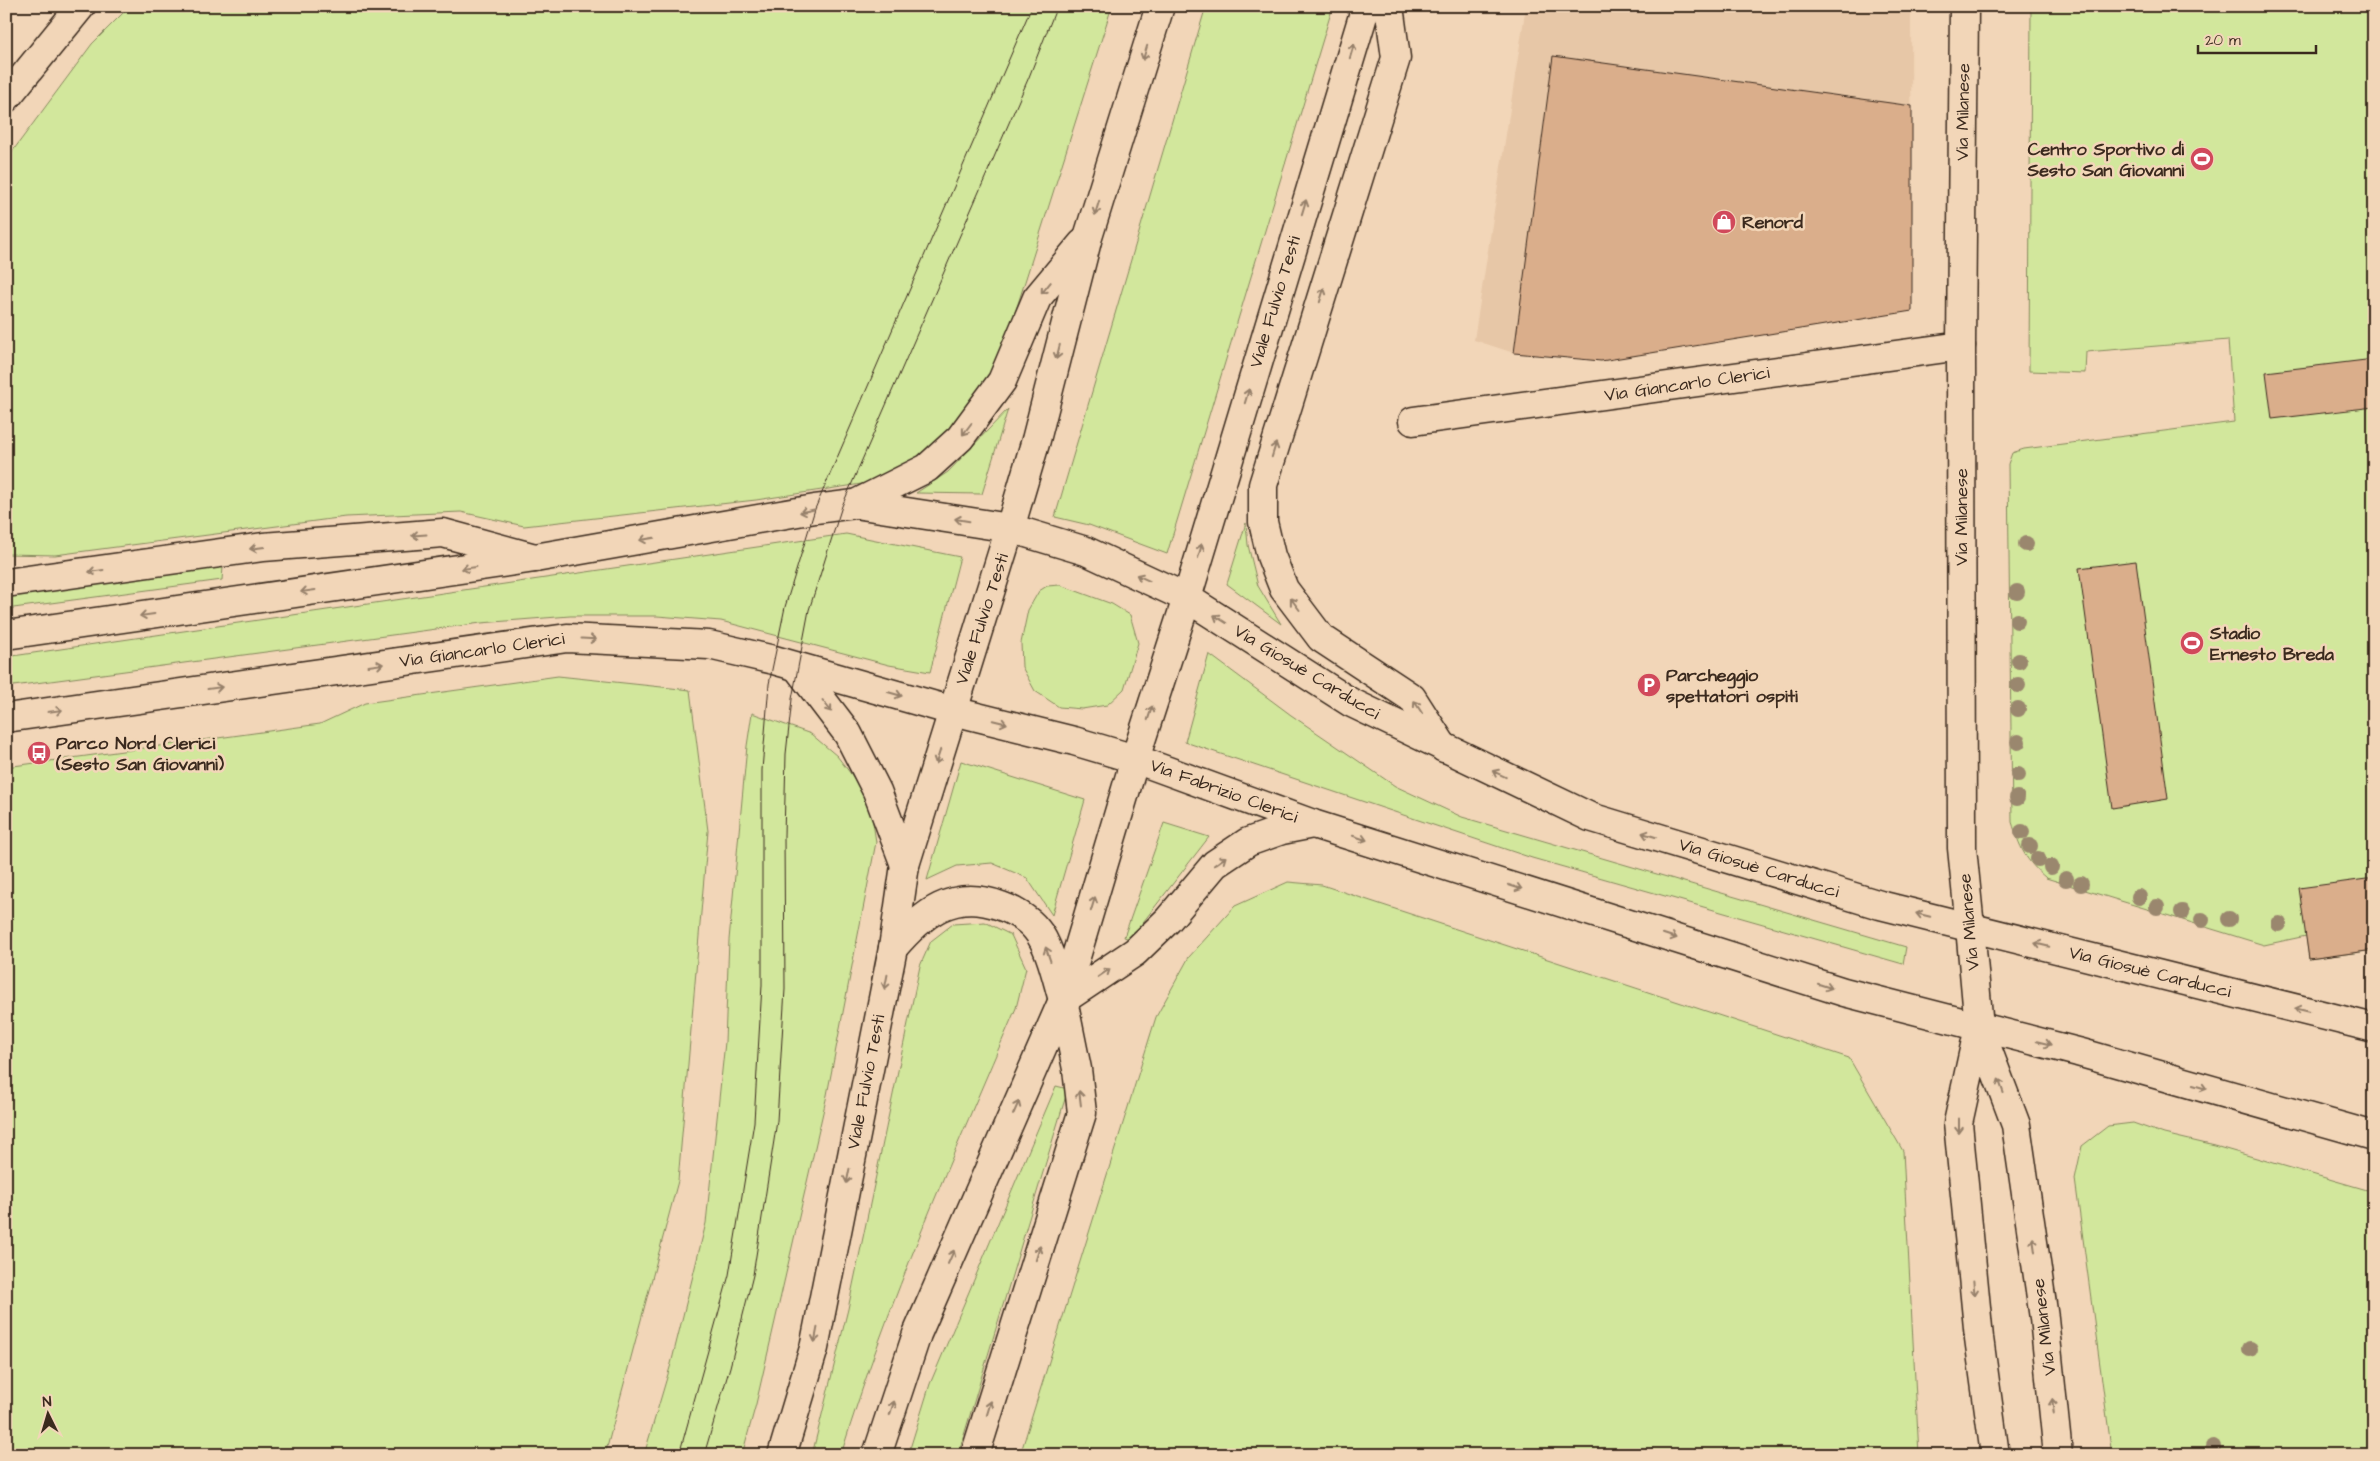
<svg xmlns="http://www.w3.org/2000/svg" width="2380" height="1461" font-family="'Architects Daughter',sans-serif">
  <style>
    .built { fill: #e7c7a7 }
    .green { fill: #d2e79c; stroke: #86885d }
    .building { fill: #daae8b; stroke: #3b2a1e }
    .lines { fill: none; stroke-linecap: round; stroke-linejoin: round }
    .street-casing { stroke: #3b2a1e; stroke-width: 31 }
    .secondary-casing { stroke: #3b2a1e; stroke-width: 31 }
    .primary-casing { stroke: #3b2a1e; stroke-width: 31 }
    .street { stroke: #f2d6b8; stroke-width: 28 }
    .secondary { stroke: #f2d6b8; stroke-width: 28 }
    .primary { stroke: #f2d6b8; stroke-width: 28 }
    .tram { stroke: #3b2a1e; stroke-width: 1 }
    .tree { fill: #9a876e }
    .oneway { stroke: #96806b }
    .labels { text-anchor: middle; dominant-baseline: central; stroke-width: 5; stroke-linejoin: round; paint-order: stroke }
    .street-label { font-size: 18px; fill: #3b2a1e; stroke: #f2d6b8 }
    .poi-label { font-size: 18px; font-weight: bold; fill: #3b2a1e; stroke: #f2d6b8; text-anchor: start }
  </style>
  <rect width="100%" height="100%" fill="#f2d6b8"/>
  <filter id="ink" filterUnits="userSpaceOnUse"><feTurbulence type="fractalNoise" baseFrequency=".02" numOctaves="2"/><feDisplacementMap in="SourceGraphic" scale="10" xChannelSelector="R" yChannelSelector="G"/><feConvolveMatrix kernelMatrix="1 2 1 2 8 2 1 2 1" color-interpolation-filters="sRGB"/></filter>
  <g filter="url(#ink)">
    <polygon class="built" points="1526,6 1911,6 1912,311 1601,361 1514,353 1474,340"/>
    <g class="green">
      <polygon points="130,6 1112,6 998,367 959,424 914,462 868,483 756,500 524,526 461,512 346,517 55,555 6,554 6,160 92,44"/>
      <polygon points="1206,6 1333,6 1167,554 1089,525 1055,517"/>
      <path d="M2031,6H2374V950L2309,959L2306,936L2264,945L2046,878C2025,860 2020,848 2012,822L2008,464L2012,453L2024,449L2234,422L2228,340L2086,352L2085,373L2029,371Z"/>
      <polygon points="1008,409 982,494 916,493 948,472"/>
      <polygon points="1246,523 1248,545 1258,586 1281,624 1227,584"/>
      <polygon points="846,534 960,557 930,672 889,665 721,621 657,616 570,616 481,623 6,687 6,657"/>
      <polygon points="223,567 222,580 6,609 6,596"/>
      <polygon points="1060,585 1112,604 1130,615 1138,643 1124,689 1107,705 1082,709 1059,707 1035,691 1022,667 1021,643 1028,610 1039,591 1047,586"/>
      <polygon points="1209,654 1291,715 1395,786 1462,817 1906,947 1903,964 1532,858 1185,742"/>
      <polygon points="558,676 690,690 708,831 678,1181 605,1455 6,1455 6,767 320,724 365,703"/>
      <polygon points="752,713 811,734 837,756 858,783 872,816 876,842 827,1095 756,1404 742,1455 644,1455 671,1364 706,1223 725,1042 729,940 747,746"/>
      <polygon points="961,761 1085,800 1052,915 1027,878 992,863 957,866 927,880"/>
      <polygon points="1164,823 1209,837 1130,939 1124,937"/>
      <polygon points="1288,882 1322,885 1849,1058 1903,1151 1919,1455 1020,1455 1156,1017 1189,957 1235,906"/>
      <path d="M985,922L1011,935L1026,968L1016,1008C953,1156 888,1300 841,1455H812L848,1309L920,966L931,941L953,924Z"/>
      <polygon points="1056,1086 1068,1089 958,1455 908,1455 930,1384"/>
      <polygon points="2133,1123 2164,1134 2215,1146 2374,1192 2374,1455 2112,1455 2075,1179 2082,1146 2108,1126"/>
    </g>
    <g class="building">
      <polygon points="1553,56 1912,106 1912,311 1601,361 1514,353"/>
      <polygon points="2374,359 2374,407 2272,419 2266,372"/>
      <polygon points="2136,561 2168,799 2112,808 2079,568"/>
      <polygon points="2374,878 2374,950 2309,959 2299,888"/>
    </g>
    <g class="lines">
      <g class="street-casing">
        <g id="street">
          <polyline points="1964,6 1961,346 1962,848 1970,927"/>
          <polyline points="6,98 81,6"/>
          <polyline points="1413,421 1961,346"/>
          <polyline points="6,583 263,547 443,533 535,558"/>
          <polyline points="975,1455 1082,1113 1077,1069 1063,1000"/>
        </g>
      </g>
      <g class="secondary-casing">
        <g id="secondary">
          <polyline points="6,635 535,558 815,509 855,504 1010,528 1086,551 1187,598 1350,702 1590,817 1880,905 2374,1028"/>
          <polyline points="6,718 567,638 709,645 774,660 953,711 1074,741 1135,759 1313,824 1844,992 2078,1052 2374,1136"/>
          <polyline points="1970,927 1979,1027 2016,1125 2044,1318 2058,1455"/>
          <polyline points="1979,1027 1958,1123 1979,1338 1995,1455"/>
        </g>
      </g>
      <g class="primary-casing">
        <g id="primary">
          <polyline points="1389,6 1396,58 1263,485 1263,522 1271,556 1284,589 1321,638 1412,698 1444,748"/>
          <polyline points="855,504 927,468 960,438 1002,381 1037,298 1082,244"/>
          <polyline points="797,667 848,734 877,791 905,865"/>
          <path d="M893,948C923,913 953,888 1001,906C1013,910 1028,919 1036,929C1050,945 1057,980 1063,1000"/>
          <polyline points="1063,1000 1135,952 1168,920 1215,864 1248,842 1282,830 1313,824"/>
          <polyline points="782,1455 814,1348 893,948 905,865 1010,528 1036,440 1088,237 1160,6"/>
          <polyline points="877,1455 917,1334 1063,1000 1135,759 1187,598 1366,6"/>
        </g>
      </g>
      <use href="#street" class="street"/>
      <use href="#secondary" class="secondary"/>
      <use href="#primary" class="primary"/>
      <g class="tram">
        <polyline points="679,1455 729,1275 754,1122 762,985 762,770 769,684 785,607 815,509 1032,6"/>
        <polyline points="704,1455 730,1367 753,1275 777,1121 785,989 784,836 786,754 792,699 809,610 842,506 1029,77 1057,6"/>
      </g>
    </g>
    <g class="tree">
      <circle cx="2026" cy="544" r="8"/>
      <circle cx="2017" cy="592" r="8"/>
      <circle cx="2017" cy="621" r="8"/>
      <circle cx="2019" cy="661" r="8"/>
      <circle cx="2018" cy="685" r="8"/>
      <circle cx="2018" cy="709" r="8"/>
      <circle cx="2018" cy="742" r="8"/>
      <circle cx="2018" cy="775" r="8"/>
      <circle cx="2017" cy="798" r="8"/>
      <circle cx="2022" cy="832" r="8"/>
      <circle cx="2030" cy="846" r="8"/>
      <circle cx="2038" cy="859" r="8"/>
      <circle cx="2051" cy="867" r="8"/>
      <circle cx="2066" cy="879" r="8"/>
      <circle cx="2081" cy="884" r="8"/>
      <circle cx="2139" cy="897" r="8"/>
      <circle cx="2157" cy="907" r="8"/>
      <circle cx="2182" cy="912" r="8"/>
      <circle cx="2229" cy="919" r="8"/>
      <circle cx="2202" cy="920" r="8"/>
      <circle cx="2279" cy="924" r="8"/>
      <circle cx="2250" cy="1349" r="8"/>
      <circle cx="2213" cy="1447" r="8"/>
    </g>
    <defs><path id="oneway-shaft" d="M-6 0H5M1.5-3L5.5 0L1.5 3" fill="none" stroke-width="1.6" stroke-linecap="round" stroke-linejoin="round" transform="scale(1.25)"/></defs>
    <g class="oneway">
      <use href="#oneway-shaft" transform="translate(1352 51) rotate(-73)"/>
      <use href="#oneway-shaft" transform="translate(1145 53) rotate(107)"/>
      <use href="#oneway-shaft" transform="translate(1304 207) rotate(-73)"/>
      <use href="#oneway-shaft" transform="translate(1097 208) rotate(107)"/>
      <use href="#oneway-shaft" transform="translate(1046 288) rotate(129)"/>
      <use href="#oneway-shaft" transform="translate(1322 295) rotate(-73)"/>
      <use href="#oneway-shaft" transform="translate(1058 352) rotate(104)"/>
      <use href="#oneway-shaft" transform="translate(1247 396) rotate(-73)"/>
      <use href="#oneway-shaft" transform="translate(967 429) rotate(127)"/>
      <use href="#oneway-shaft" transform="translate(1274 450) rotate(-73)"/>
      <use href="#oneway-shaft" transform="translate(807 511) rotate(168)"/>
      <use href="#oneway-shaft" transform="translate(962 520) rotate(-171)"/>
      <use href="#oneway-shaft" transform="translate(419 535) rotate(176)"/>
      <use href="#oneway-shaft" transform="translate(647 539) rotate(170)"/>
      <use href="#oneway-shaft" transform="translate(257 548) rotate(173)"/>
      <use href="#oneway-shaft" transform="translate(1200 551) rotate(-74)"/>
      <use href="#oneway-shaft" transform="translate(469 568) rotate(172)"/>
      <use href="#oneway-shaft" transform="translate(96 571) rotate(172)"/>
      <use href="#oneway-shaft" transform="translate(1143 578) rotate(-155)"/>
      <use href="#oneway-shaft" transform="translate(308 591) rotate(172)"/>
      <use href="#oneway-shaft" transform="translate(1295 604) rotate(-127)"/>
      <use href="#oneway-shaft" transform="translate(147 615) rotate(172)"/>
      <use href="#oneway-shaft" transform="translate(1220 619) rotate(-148)"/>
      <use href="#oneway-shaft" transform="translate(589 639) rotate(3)"/>
      <use href="#oneway-shaft" transform="translate(376 665) rotate(-8)"/>
      <use href="#oneway-shaft" transform="translate(215 688) rotate(-8)"/>
      <use href="#oneway-shaft" transform="translate(895 694) rotate(16)"/>
      <use href="#oneway-shaft" transform="translate(827 706) rotate(53)"/>
      <use href="#oneway-shaft" transform="translate(1418 707) rotate(-123)"/>
      <use href="#oneway-shaft" transform="translate(55 711) rotate(-8)"/>
      <use href="#oneway-shaft" transform="translate(1150 713) rotate(-72)"/>
      <use href="#oneway-shaft" transform="translate(1000 722) rotate(14)"/>
      <use href="#oneway-shaft" transform="translate(938 757) rotate(108)"/>
      <use href="#oneway-shaft" transform="translate(1499 774) rotate(-155)"/>
      <use href="#oneway-shaft" transform="translate(1649 835) rotate(-163)"/>
      <use href="#oneway-shaft" transform="translate(1360 838) rotate(18)"/>
      <use href="#oneway-shaft" transform="translate(1220 861) rotate(-36)"/>
      <use href="#oneway-shaft" transform="translate(1515 887) rotate(18)"/>
      <use href="#oneway-shaft" transform="translate(1093 904) rotate(-73)"/>
      <use href="#oneway-shaft" transform="translate(1923 915) rotate(-166)"/>
      <use href="#oneway-shaft" transform="translate(1670 936) rotate(18)"/>
      <use href="#oneway-shaft" transform="translate(2042 945) rotate(-166)"/>
      <use href="#oneway-shaft" transform="translate(1048 954) rotate(-109)"/>
      <use href="#oneway-shaft" transform="translate(1104 973) rotate(-34)"/>
      <use href="#oneway-shaft" transform="translate(886 982) rotate(101)"/>
      <use href="#oneway-shaft" transform="translate(1825 986) rotate(18)"/>
      <use href="#oneway-shaft" transform="translate(2302 1010) rotate(-166)"/>
      <use href="#oneway-shaft" transform="translate(2044 1043) rotate(14)"/>
      <use href="#oneway-shaft" transform="translate(2001 1086) rotate(-110)"/>
      <use href="#oneway-shaft" transform="translate(2200 1087) rotate(16)"/>
      <use href="#oneway-shaft" transform="translate(1080 1098) rotate(-97)"/>
      <use href="#oneway-shaft" transform="translate(1016 1108) rotate(-66)"/>
      <use href="#oneway-shaft" transform="translate(1959 1126) rotate(90)"/>
      <use href="#oneway-shaft" transform="translate(848 1176) rotate(101)"/>
      <use href="#oneway-shaft" transform="translate(2034 1245) rotate(-98)"/>
      <use href="#oneway-shaft" transform="translate(1038 1253) rotate(-73)"/>
      <use href="#oneway-shaft" transform="translate(951 1257) rotate(-66)"/>
      <use href="#oneway-shaft" transform="translate(1974 1288) rotate(85)"/>
      <use href="#oneway-shaft" transform="translate(816 1335) rotate(101)"/>
      <use href="#oneway-shaft" transform="translate(2053 1406) rotate(-96)"/>
      <use href="#oneway-shaft" transform="translate(892 1408) rotate(-72)"/>
      <use href="#oneway-shaft" transform="translate(989 1408) rotate(-73)"/>
    </g>
  </g>
  <defs>
    <g id="stadium-disc" transform="scale(1.25)"><circle r="9.5" fill="#d1495b" stroke="#f2d6b8"/><path d="M0-5a6.5 5 0 1 0 0 10a6.5 5 0 1 0 0-10ZM-3.5-1.8h7v3.6h-7Z" fill="#fff"/></g>
    <g id="shop-disc" transform="scale(1.25)"><circle r="9.5" fill="#d1495b" stroke="#f2d6b8"/><path d="M-5-2.5h2.3a2.7 3.5 0 0 1 5.4 0H5L5.5 6h-11ZM-1.5-2.5h3a1.5 2.3 0 0 0-3 0Z" fill="#fff"/></g>
    <g id="parking-disc" transform="scale(1.25)"><circle r="9.5" fill="#d1495b" stroke="#f2d6b8"/><path d="M-3.5-5.5H1a3.5 3.5 0 0 1 0 7H-1V5.5H-3.5ZM-1-3.4V-.6H.8a1.4 1.4 0 0 0 0-2.8Z" fill="#fff"/></g>
    <g id="bus-disc" transform="scale(1.25)"><circle r="9.5" fill="#d1495b" stroke="#f2d6b8"/><path d="M-5-6H5V4H4V6H2V4H-2V6H-4V4H-5ZM-3.5-4V0h7V-4ZM-3.5 1.2v1.5H-2V1.2ZM2 1.2v1.5H3.5V1.2Z" fill="#fff"/></g>
  </defs>
  <g fill-rule="evenodd">
    <use href="#stadium-disc" x="2202" y="159"/>
    <use href="#shop-disc" x="1724" y="222"/>
    <use href="#stadium-disc" x="2192" y="643"/>
    <use href="#parking-disc" x="1649" y="685"/>
    <use href="#bus-disc" x="39" y="753"/>
  </g>
  <g class="labels">
    <g class="street-label">
      <text transform="translate(1963 112) rotate(-89)">Via Milanese</text>
      <text transform="translate(1275 302) rotate(-73)">Viale Fulvio Testi</text>
      <text transform="translate(1687 384) rotate(-8)">Via Giancarlo Clerici</text>
      <text transform="translate(1961 517) rotate(-90)">Via Milanese</text>
      <text transform="translate(982 619) rotate(-72)">Viale Fulvio Testi</text>
      <text transform="translate(482 650) rotate(-8)">Via Giancarlo Clerici</text>
      <text transform="translate(1307 672) rotate(31)">Via Giosuè Carducci</text>
      <text transform="translate(1224 791) rotate(20)">Via Fabrizio Clerici</text>
      <text transform="translate(1759 868) rotate(17)">Via Giosuè Carducci</text>
      <text transform="translate(1969 922) rotate(-95)">Via Milanese</text>
      <text transform="translate(2150 972) rotate(14)">Via Giosuè Carducci</text>
      <text transform="translate(866 1082) rotate(-79)">Viale Fulvio Testi</text>
      <text transform="translate(2044 1327) rotate(-97)">Via Milanese</text>
    </g>
    <g class="poi-label">
      <text x="2184" y="149" text-anchor="end">Centro Sportivo di<tspan x="2184" dy="21">Sesto San Giovanni</tspan></text>
      <text x="1742" y="222">Renord</text>
      <text x="2210" y="633">Stadio<tspan x="2210" dy="21">Ernesto Breda</tspan></text>
      <text x="1666" y="675">Parcheggio<tspan x="1666" dy="21">spettatori ospiti</tspan></text>
      <text x="56" y="743">Parco Nord Clerici<tspan x="56" dy="21">(Sesto San Giovanni)</tspan></text>
    </g>
  </g>
  <rect width="2380" height="1461" fill="none" stroke="#f2d6b8" stroke-width="25"/>
  <rect x="12" y="12" width="2355" height="1436" fill="none" stroke="#3b2a1e" stroke-width="2" filter="url(#ink)"/>
  <g transform="translate(48 1414) rotate(355)" stroke="#f2d6b8" stroke-width="4" paint-order="stroke">
  <path d="M0-4L9 19L0 12L-9 19Z" fill="#3b2a1e"/>
  <text y="-8" font-size="14" font-weight="bold" text-anchor="middle" fill="#3b2a1e">N</text>
  </g>
  <path d="M2198 45v8h118v-8" fill="none" stroke="#3b2a1e" stroke-width="2.5"/>
  <text x="2205" y="45" font-size="15" fill="#3b2a1e" stroke="#f2d6b8" stroke-width="4" paint-order="stroke">20 m</text>
</svg>
